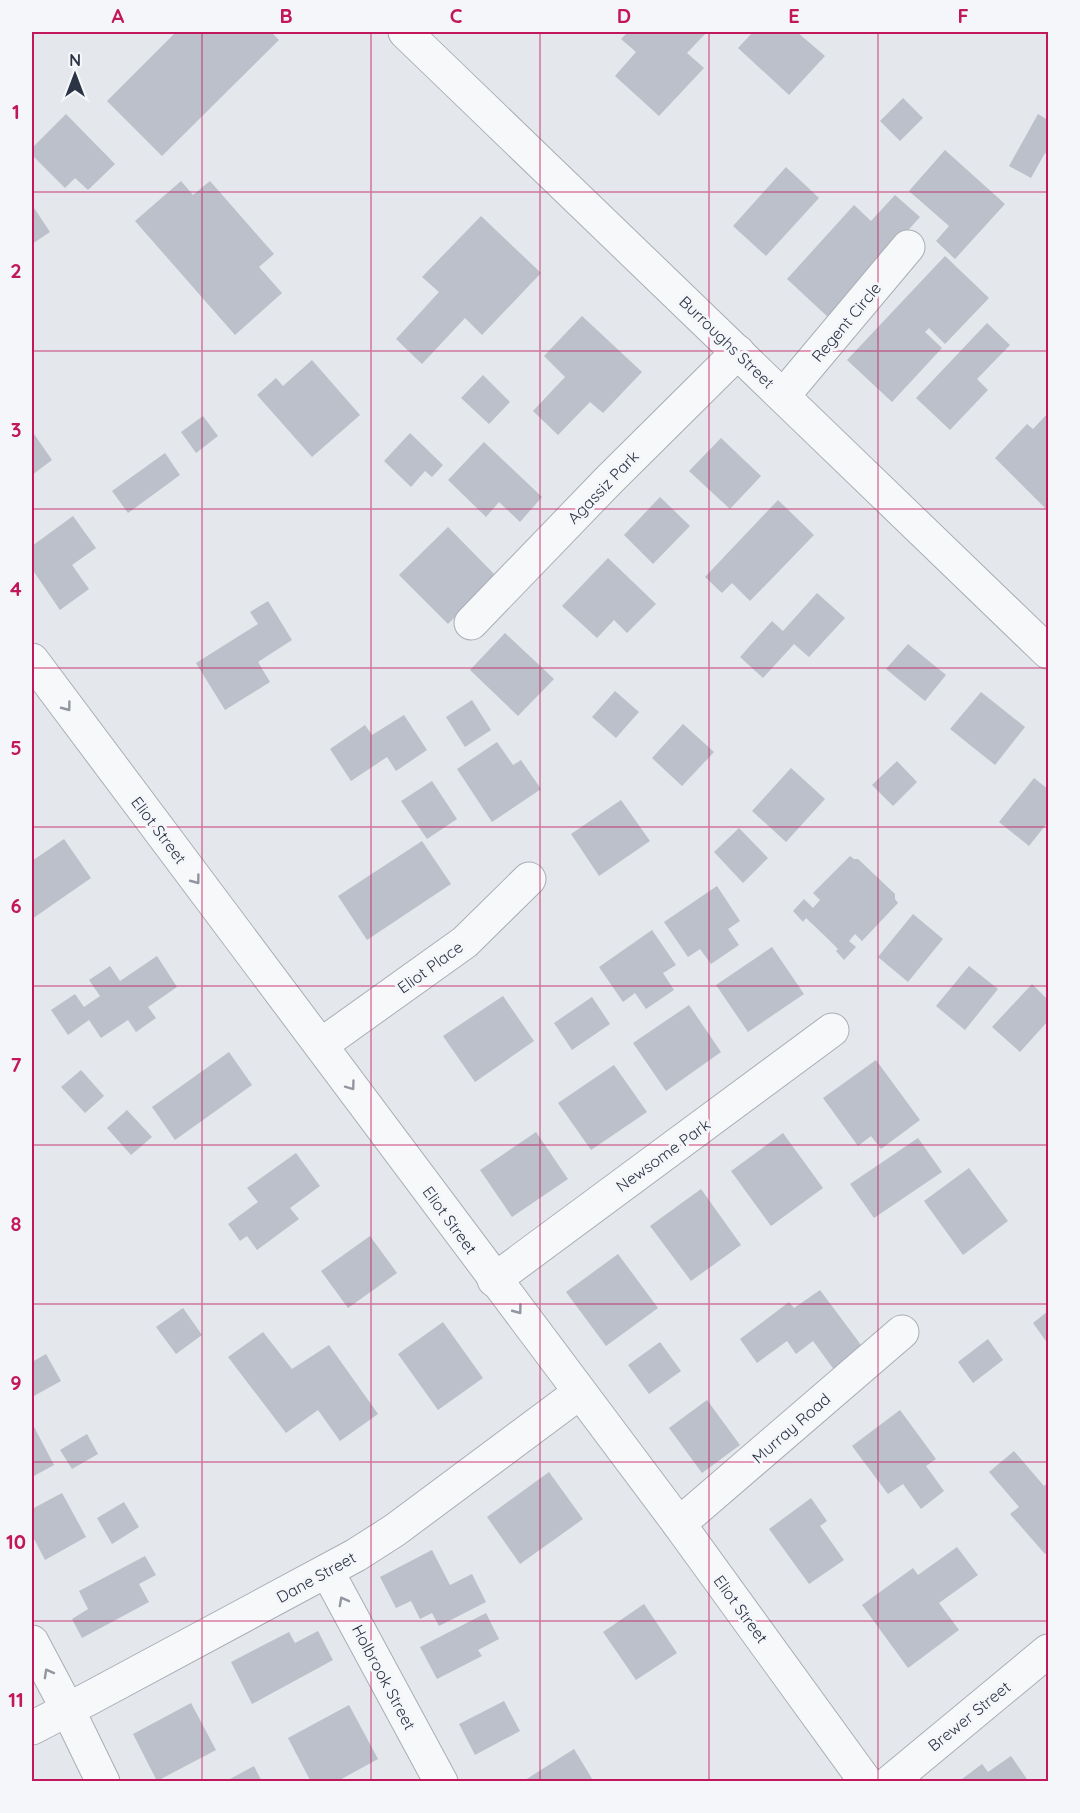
<svg xmlns="http://www.w3.org/2000/svg" width="1080" height="1813" font-family="Quicksand,sans-serif">
  <style>
    .building { fill: #bbc0ca }
    .lines { fill: none; stroke-linecap: round; stroke-linejoin: round }
    .minor-casing { stroke: #a9aeb7; stroke-width: 35 }
    .minor { stroke: #f7f8fa; stroke-width: 33 }
    .oneway { stroke: #9196a0 }
    .grid { fill: none; stroke: #c2185b; stroke-width: 1.5; stroke-opacity: 0.55 }
    .labels { text-anchor: middle; dominant-baseline: central; stroke-width: 6; stroke-linejoin: round; paint-order: stroke }
    .street-label { font-size: 16px; fill: #2b3445; stroke: #f4f6f9 }
    .neatline { fill: none; stroke: #c2185b; stroke-width: 2 }
    .grid-label { font-size: 20px; text-anchor: middle; font-weight: bold; fill: #c2185b }
  </style>
  <rect width="100%" height="100%" fill="#e4e7ec"/>
  <g class="building">
    <polygon points="176,32 271,32 279,40 162,156 107,101"/>
    <polygon points="628,32 707,32 687,53 704,68 659,116 615,76 636,52 621,39"/>
    <polygon points="753,32 797,32 825,56 789,95 738,48"/>
    <polygon points="903,98 923,118 900,141 880,121"/>
    <polygon points="66,114 115,164 88,190 75,178 65,188 32,155 32,148"/>
    <polygon points="1038,114 1048,120 1048,155 1045,153 1031,178 1009,166"/>
    <polygon points="945,150 1005,204 955,259 936,241 949,226 909,191"/>
    <polygon points="786,167 819,198 766,256 733,226"/>
    <polygon points="181,181 193,195 210,181 274,254 259,267 282,293 235,335 135,221"/>
    <polygon points="895,195 920,217 829,318 787,279 854,205 871,221"/>
    <polygon points="32,205 50,232 32,244"/>
    <polygon points="481,216 541,273 482,335 465,318 422,364 396,339 439,292 422,277"/>
    <polygon points="945,256 989,298 945,344 929,328 925,332 942,348 892,402 847,360"/>
    <polygon points="582,316 642,372 603,413 590,402 558,435 533,411 565,377 544,356"/>
    <polygon points="987,323 1010,345 977,379 988,390 950,430 916,398"/>
    <polygon points="312,360 360,415 312,457 257,395 276,378 283,386"/>
    <polygon points="483,375 510,402 489,424 461,398"/>
    <polygon points="1048,413 1048,511 995,458 1027,424 1033,429"/>
    <polygon points="203,416 218,436 196,453 181,432"/>
    <polygon points="32,431 52,460 32,475"/>
    <polygon points="410,433 443,465 432,477 425,471 411,487 384,461"/>
    <polygon points="721,438 761,476 730,509 689,471"/>
    <polygon points="484,442 542,497 520,522 499,502 486,517 448,480"/>
    <polygon points="165,453 180,475 128,513 112,491"/>
    <polygon points="660,497 690,526 653,564 624,535"/>
    <polygon points="778,500 814,535 750,601 732,583 722,593 705,577"/>
    <polygon points="73,516 96,548 72,565 89,589 60,610 32,569 32,546"/>
    <polygon points="448,527 496,576 448,624 399,575"/>
    <polygon points="608,558 656,604 627,633 614,620 597,638 562,606"/>
    <polygon points="817,593 845,618 809,657 794,644 763,678 740,657 772,621 783,631"/>
    <polygon points="268,601 292,640 258,662 270,682 225,710 196,663 258,624 250,612"/>
    <polygon points="505,633 554,679 518,716 470,670"/>
    <polygon points="908,644 946,675 925,701 886,669"/>
    <polygon points="615,691 639,712 616,738 592,717"/>
    <polygon points="981,692 1025,727 995,765 950,729"/>
    <polygon points="472,700 491,730 465,747 446,717"/>
    <polygon points="404,715 427,750 396,771 387,757 351,781 330,749 365,725 372,735"/>
    <polygon points="683,724 714,752 682,786 652,758"/>
    <polygon points="497,742 513,765 521,760 541,789 492,822 457,769"/>
    <polygon points="897,761 917,782 893,806 872,785"/>
    <polygon points="791,768 825,799 786,842 752,811"/>
    <polygon points="1034,778 1048,789 1048,822 1029,846 999,822"/>
    <polygon points="432,781 457,819 427,839 401,801"/>
    <polygon points="621,800 650,841 599,876 571,834"/>
    <polygon points="739,828 768,858 743,883 714,852"/>
    <polygon points="64,839 91,878 32,919 32,861"/>
    <polygon points="422,841 451,884 367,940 338,896"/>
    <polygon points="850,856 854,859 858,859 895,894 895,899 898,903 862,941 855,934 849,941 856,947 844,960 836,951 838,949 827,938 806,918 803,922 793,911 804,899 813,908 820,900 813,893"/>
    <polygon points="717,886 740,921 728,929 739,945 711,964 700,949 688,957 664,922"/>
    <polygon points="913,914 943,939 908,982 878,957"/>
    <polygon points="652,930 676,965 663,973 674,990 646,1009 635,993 623,1002 599,967"/>
    <polygon points="772,947 804,994 748,1032 716,985"/>
    <polygon points="157,956 177,987 148,1007 156,1018 136,1032 128,1020 101,1038 89,1020 68,1035 51,1010 75,994 84,1007 100,996 89,980 110,966 120,981"/>
    <polygon points="969,966 998,989 965,1030 936,1006"/>
    <polygon points="1032,984 1048,1000 1048,1021 1020,1052 992,1027"/>
    <polygon points="503,996 534,1041 475,1082 443,1036"/>
    <polygon points="592,997 610,1024 572,1050 554,1023"/>
    <polygon points="689,1005 721,1052 666,1091 633,1043"/>
    <polygon points="229,1052 252,1085 175,1140 152,1107"/>
    <polygon points="876,1060 920,1120 881,1149 871,1136 858,1146 823,1098"/>
    <polygon points="614,1065 647,1112 591,1150 558,1103"/>
    <polygon points="81,1070 104,1096 85,1113 61,1087"/>
    <polygon points="127,1110 152,1137 131,1155 107,1128"/>
    <polygon points="536,1132 568,1179 512,1217 480,1170"/>
    <polygon points="783,1133 823,1188 771,1226 731,1171"/>
    <polygon points="918,1138 942,1172 874,1218 850,1184"/>
    <polygon points="296,1153 320,1186 290,1208 299,1219 257,1250 247,1236 240,1241 228,1224 258,1202 247,1188"/>
    <polygon points="969,1168 1008,1221 963,1255 924,1201"/>
    <polygon points="701,1189 741,1245 691,1281 650,1226"/>
    <polygon points="370,1236 397,1273 348,1308 321,1271"/>
    <polygon points="618,1254 658,1308 606,1346 566,1292"/>
    <polygon points="820,1290 864,1349 835,1371 813,1341 796,1354 787,1341 757,1363 740,1339 789,1302 794,1308"/>
    <polygon points="183,1308 202,1335 176,1354 156,1327"/>
    <polygon points="1048,1311 1048,1344 1033,1323"/>
    <polygon points="443,1322 483,1378 438,1410 398,1354"/>
    <polygon points="263,1332 292,1369 329,1345 378,1414 340,1441 318,1410 286,1433 228,1357"/>
    <polygon points="988,1339 1003,1360 973,1383 958,1362"/>
    <polygon points="660,1342 681,1371 649,1394 628,1365"/>
    <polygon points="46,1354 61,1381 32,1397 32,1362"/>
    <polygon points="707,1400 740,1445 702,1473 669,1428"/>
    <polygon points="900,1410 936,1459 926,1466 944,1491 921,1509 903,1484 888,1494 852,1446"/>
    <polygon points="32,1423 54,1465 32,1477"/>
    <polygon points="87,1434 98,1454 72,1469 60,1450"/>
    <polygon points="1014,1451 1044,1486 1048,1482 1048,1551 1045,1554 1010,1514 1019,1507 989,1472"/>
    <polygon points="549,1472 583,1519 520,1564 487,1517"/>
    <polygon points="62,1493 86,1537 45,1560 32,1535 32,1509"/>
    <polygon points="811,1498 827,1521 820,1526 844,1560 809,1584 769,1529"/>
    <polygon points="124,1502 139,1527 112,1544 97,1518"/>
    <polygon points="957,1547 978,1575 939,1603 959,1630 908,1668 862,1605 913,1568 918,1575"/>
    <polygon points="432,1550 450,1585 472,1574 486,1602 439,1626 432,1613 420,1619 411,1601 396,1608 380,1577"/>
    <polygon points="145,1556 156,1575 139,1584 149,1602 82,1638 72,1619 88,1609 79,1591"/>
    <polygon points="644,1604 677,1653 636,1680 603,1632"/>
    <polygon points="486,1613 499,1639 478,1650 482,1656 437,1679 420,1647"/>
    <polygon points="318,1631 333,1660 252,1704 231,1662 289,1632 295,1643"/>
    <polygon points="504,1701 520,1731 475,1755 459,1724"/>
    <polygon points="191,1703 216,1750 157,1781 133,1734"/>
    <polygon points="349,1705 378,1759 336,1782 311,1782 288,1738"/>
    <polygon points="574,1749 594,1782 522,1782"/>
    <polygon points="1011,1756 1029,1782 958,1782 982,1764 988,1772"/>
    <polygon points="254,1766 262,1782 232,1782 230,1779"/>
  </g>
  <g class="lines">
    <g class="minor-casing">
      <g id="minor">
        <polyline points="405,32 1048,652"/>
        <polyline points="783,396 908,247"/>
        <polyline points="471,623 608,481 738,352"/>
        <polyline points="32,660 679,1524 866,1782"/>
        <polyline points="321,1045 465,942 529,879"/>
        <polyline points="494,1280 832,1030"/>
        <polyline points="679,1524 902,1332"/>
        <polyline points="327,1571 441,1782"/>
        <polyline points="32,1642 68,1710 103,1782"/>
        <polyline points="32,1728 90,1698 356,1555 395,1530 579,1393"/>
        <polyline points="890,1782 1048,1651"/>
      </g>
    </g>
    <use href="#minor" class="minor"/>
  </g>
  <defs><path id="oneway-chevron" d="M-2-3.5L2.5 0L-2 3.5" fill="none" stroke-width="1.6" stroke-linecap="round" stroke-linejoin="round" transform="scale(1.5)"/></defs>
  <g class="oneway">
    <use href="#oneway-chevron" transform="translate(67 707) rotate(53)"/>
    <use href="#oneway-chevron" transform="translate(196 880) rotate(53)"/>
    <use href="#oneway-chevron" transform="translate(351 1086) rotate(54)"/>
    <use href="#oneway-chevron" transform="translate(518 1310) rotate(53)"/>
    <use href="#oneway-chevron" transform="translate(343 1601) rotate(-118)"/>
    <use href="#oneway-chevron" transform="translate(48 1673) rotate(-119)"/>
  </g>
  <path class="grid" d="M202,32V1782M371,32V1782M540,32V1782M709,32V1782M878,32V1782M32,192H1048M32,351H1048M32,509H1048M32,668H1048M32,827H1048M32,986H1048M32,1145H1048M32,1304H1048M32,1462H1048M32,1621H1048"/>
  <g class="labels">
    <g class="street-label">
      <text transform="translate(846 322) rotate(-50)">Regent Circle</text>
      <text transform="translate(727 342) rotate(44)">Burroughs Street</text>
      <text transform="translate(603 487) rotate(-46)">Agassiz Park</text>
      <text transform="translate(159 830) rotate(53)">Eliot Street</text>
      <text transform="translate(430 967) rotate(-36)">Eliot Place</text>
      <text transform="translate(663 1155) rotate(-36)">Newsome Park</text>
      <text transform="translate(450 1220) rotate(54)">Eliot Street</text>
      <text transform="translate(791 1428) rotate(-41)">Murray Road</text>
      <text transform="translate(316 1577) rotate(-29)">Dane Street</text>
      <text transform="translate(741 1609) rotate(54)">Eliot Street</text>
      <text transform="translate(384 1677) rotate(62)">Holbrook Street</text>
      <text transform="translate(969 1716) rotate(-39)">Brewer Street</text>
    </g>
  </g>
  <rect width="1080" height="1813" fill="none" stroke="#f4f6f9" stroke-width="66"/>
  <g transform="translate(75 75)" stroke="#f4f6f9" stroke-width="4.5" paint-order="stroke">
  <path d="M0-4.5L10 22L0 15L-10 22Z" fill="#2b3445"/>
  <text y="-9" font-size="16" font-weight="bold" text-anchor="middle" fill="#2b3445">N</text>
  </g>
  <rect x="33" y="33" width="1014" height="1747" class="neatline"/>
  <g class="grid-label">
    <text x="118" y="23">A</text>
    <text x="286" y="23">B</text>
    <text x="456" y="23">C</text>
    <text x="624" y="23">D</text>
    <text x="794" y="23">E</text>
    <text x="963" y="23">F</text>
    <text x="16" y="119">1</text>
    <text x="16" y="278">2</text>
    <text x="16" y="437">3</text>
    <text x="16" y="596">4</text>
    <text x="16" y="755">5</text>
    <text x="16" y="913">6</text>
    <text x="16" y="1072">7</text>
    <text x="16" y="1231">8</text>
    <text x="16" y="1390">9</text>
    <text x="16" y="1549">10</text>
    <text x="16" y="1707">11</text>
  </g>
</svg>
